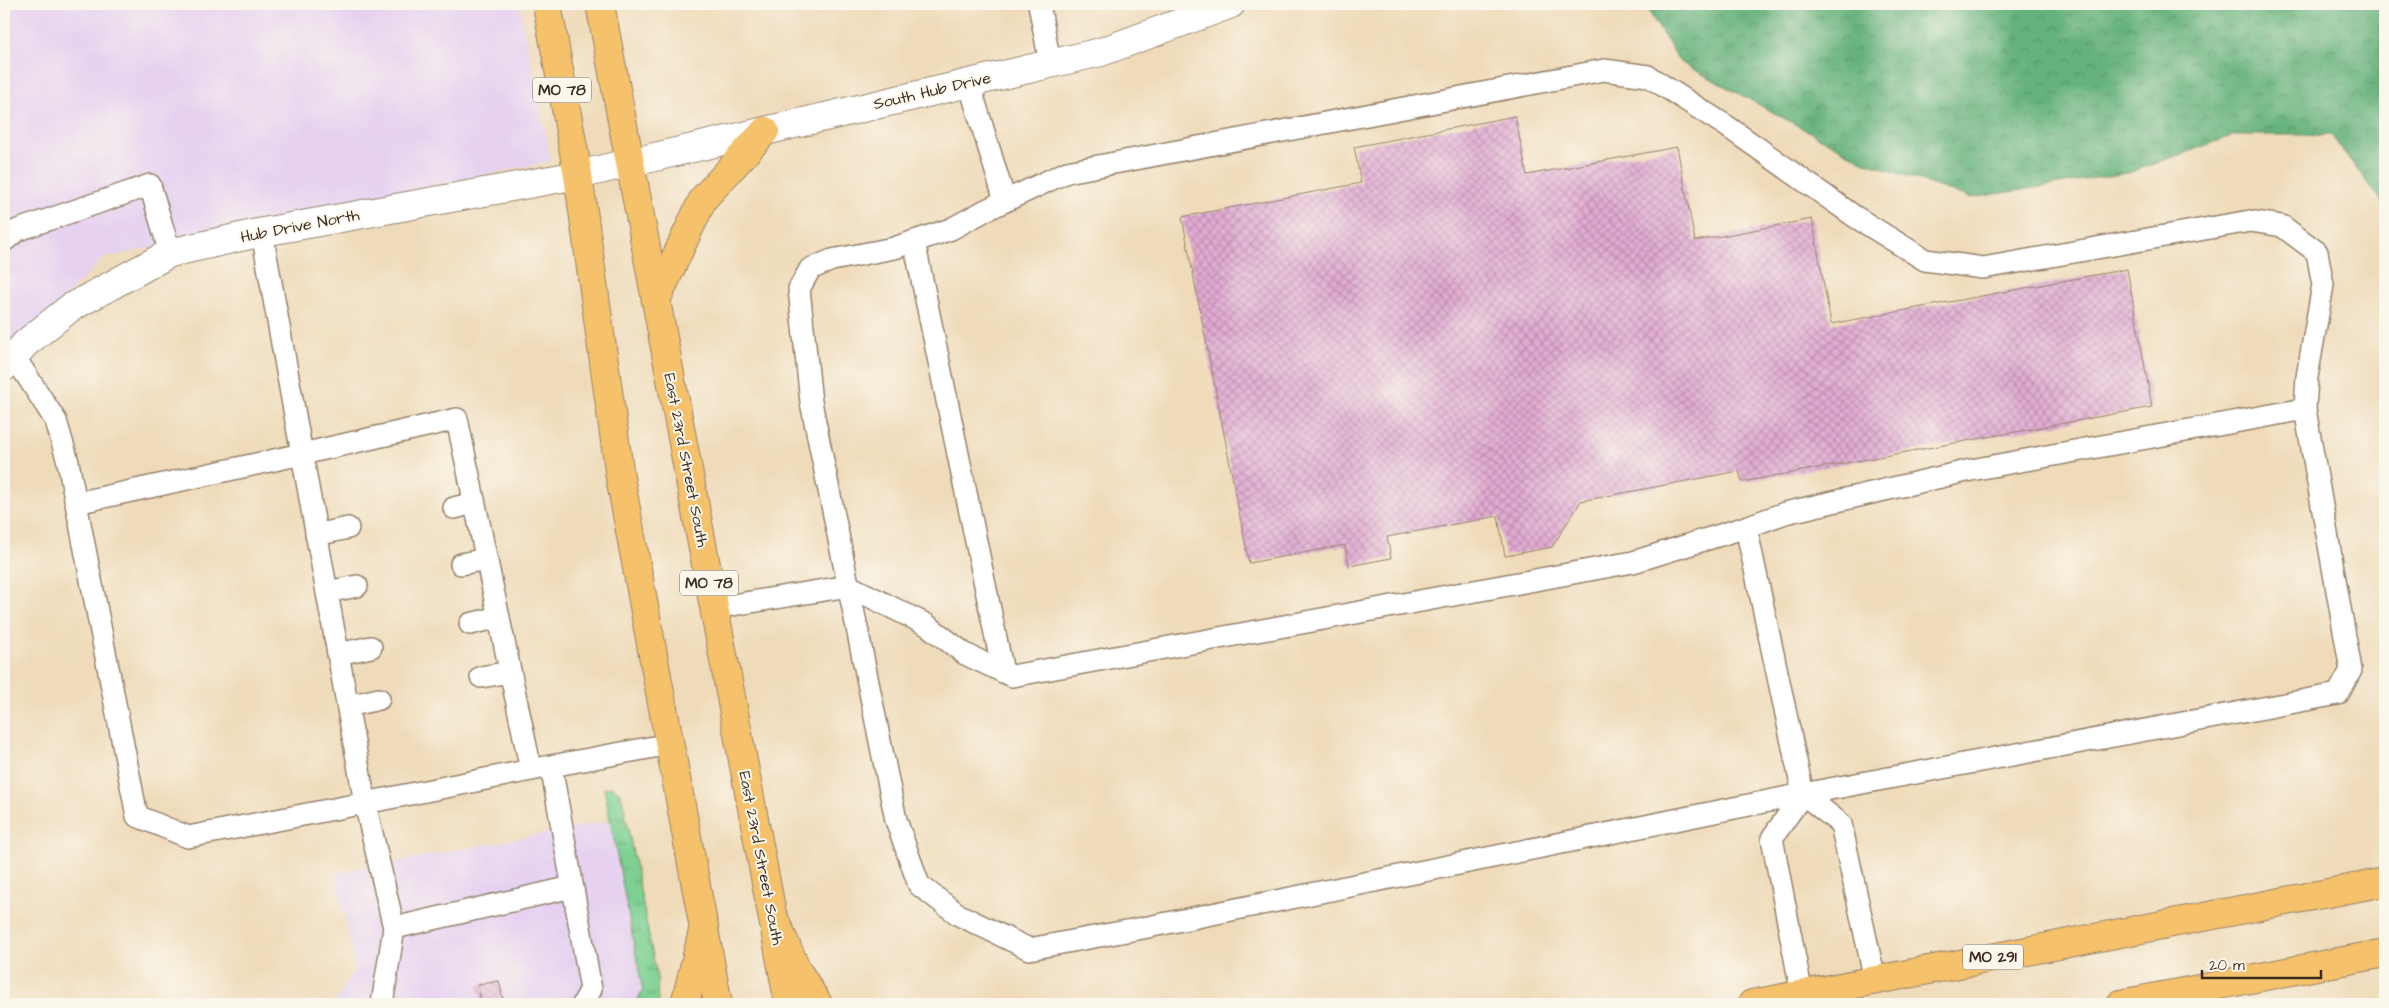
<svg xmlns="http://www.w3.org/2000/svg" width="2389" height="1008" font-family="'Architects Daughter',sans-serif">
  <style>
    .built { fill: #e6d2f0 }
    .grass { fill: url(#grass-tufts); stroke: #5c7d58 }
    .forest { fill: url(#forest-crowns); stroke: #506e4d }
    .building { fill: url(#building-cross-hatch) }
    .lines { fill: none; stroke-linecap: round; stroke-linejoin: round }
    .service-casing { stroke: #95826c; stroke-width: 24 }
    .minor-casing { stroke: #95826c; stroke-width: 30 }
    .primary-casing { stroke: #95826c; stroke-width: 30 }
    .trunk-casing { stroke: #95826c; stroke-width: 30 }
    .service { stroke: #fff; stroke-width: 21 }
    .minor { stroke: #fff; stroke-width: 28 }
    .primary { stroke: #f5c16b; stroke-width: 28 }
    .trunk { stroke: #f5c16b; stroke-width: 28 }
    .labels { text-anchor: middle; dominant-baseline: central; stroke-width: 4; stroke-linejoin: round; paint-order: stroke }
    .shield { fill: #fbf7ec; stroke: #75685c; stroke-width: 1 }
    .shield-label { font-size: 15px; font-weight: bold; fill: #3b2a1e }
    .street-label { font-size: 16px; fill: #3b2a1e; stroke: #fbf7ec }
  </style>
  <defs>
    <pattern id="grass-tufts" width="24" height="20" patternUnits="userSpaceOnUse" patternTransform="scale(1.25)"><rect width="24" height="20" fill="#7dd092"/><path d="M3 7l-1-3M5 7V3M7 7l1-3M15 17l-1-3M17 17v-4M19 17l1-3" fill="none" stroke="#68a977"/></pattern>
    <pattern id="forest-crowns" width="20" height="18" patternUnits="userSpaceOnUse" patternTransform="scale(1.25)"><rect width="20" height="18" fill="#66b27c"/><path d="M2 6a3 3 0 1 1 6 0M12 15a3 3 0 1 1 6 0" fill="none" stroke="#559165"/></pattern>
    <pattern id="building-cross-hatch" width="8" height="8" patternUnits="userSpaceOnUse" patternTransform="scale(1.25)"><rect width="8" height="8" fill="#e2acd4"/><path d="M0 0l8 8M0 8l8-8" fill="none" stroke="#b88cab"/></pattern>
  </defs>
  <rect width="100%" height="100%" fill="#fbf7ec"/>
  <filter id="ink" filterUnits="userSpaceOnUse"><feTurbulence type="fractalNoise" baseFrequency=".02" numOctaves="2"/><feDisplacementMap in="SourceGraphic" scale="10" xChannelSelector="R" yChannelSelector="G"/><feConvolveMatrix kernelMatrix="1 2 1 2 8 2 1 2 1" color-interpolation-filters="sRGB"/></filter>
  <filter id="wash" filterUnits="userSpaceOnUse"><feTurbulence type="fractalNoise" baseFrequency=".0096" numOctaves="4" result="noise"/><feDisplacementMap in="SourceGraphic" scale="20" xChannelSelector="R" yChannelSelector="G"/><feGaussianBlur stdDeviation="1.12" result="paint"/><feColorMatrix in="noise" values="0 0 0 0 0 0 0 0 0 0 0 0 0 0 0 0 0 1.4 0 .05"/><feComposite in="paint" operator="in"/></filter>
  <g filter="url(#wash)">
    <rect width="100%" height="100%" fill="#efdbba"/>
    <g class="built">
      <polygon points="4,4 519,4 551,161 104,258 4,357"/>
      <polygon points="611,821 643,991 635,1004 334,1004 355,968 336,873"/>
    </g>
    <polygon class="grass" points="613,787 620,793 623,802 657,977 658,1004 635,1004 643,991 604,788"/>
    <polygon class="forest" points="1675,4 2385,4 2385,211 2384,205 2331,135 2235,135 2128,173 1971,198 1863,161 1680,62 1649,12"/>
    <g id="blocks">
      <g class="building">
        <polygon points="1515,116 1527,175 1677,147 1695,241 1812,219 1831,324 2127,269 2152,407 1742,482 1739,471 1581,501 1552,547 1505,556 1498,516 1387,537 1391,558 1349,566 1345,545 1249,563 1182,217 1361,183 1354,147"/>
        <polygon points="499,981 504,1004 481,1004 478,985"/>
      </g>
    </g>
  </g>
  <g filter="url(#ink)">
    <use href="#blocks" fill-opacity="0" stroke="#95826c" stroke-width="1"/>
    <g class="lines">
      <g class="service-casing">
        <g id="service">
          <polyline points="1039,4 1050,63"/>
          <polyline points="969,83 1005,201"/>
          <polyline points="4,241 18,230 150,185 170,253"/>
          <polyline points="914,241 1003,672"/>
          <polyline points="14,356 56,421 68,462 137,816 188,837 365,803 302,454 457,419 531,770"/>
          <polyline points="76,503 302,454 262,233"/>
          <polyline points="454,508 474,503"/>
          <polyline points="316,535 348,528"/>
          <polyline points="461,564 486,559"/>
          <polyline points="327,592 357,586"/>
          <polyline points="714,608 849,586 927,625 965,654 1012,676 1633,562 1746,527"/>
          <polyline points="470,624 499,617"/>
          <polyline points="338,654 371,647"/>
          <polyline points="481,677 510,672"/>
          <polyline points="348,706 379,699"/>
          <polyline points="551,766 365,803 394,928 572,887"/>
          <polyline points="1803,794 1746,527 1785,513 1971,470 2305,409 2307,377 2323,285 2317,252 2282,226 2250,221 1983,268 1925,260 1854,216 1728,127 1648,76 1604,70 1067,172 986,210 951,229 894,248 832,260 810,269 799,289 811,402 896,820 919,885 959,915 1029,949 1143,928 1803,794 2338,694 2351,670 2305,409"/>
          <polyline points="1802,995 1772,838 1803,794 1841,824 1875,980"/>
          <polyline points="382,1004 394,928"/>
          <polyline points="583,1004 591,989 551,766 670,744"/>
        </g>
      </g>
      <g class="minor-casing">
        <polyline id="minor" points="4,367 26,343 70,308 170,253 258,233 578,175 1101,52 1231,4"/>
      </g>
      <g class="primary-casing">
        <g id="primary">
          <polyline points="547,4 578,175 620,477 718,1004"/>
          <polyline points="600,4 789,1004"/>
          <polyline points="656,300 703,199 765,131"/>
        </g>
      </g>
      <g class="trunk-casing">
        <g id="trunk">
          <polyline points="772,914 797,970 818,1004"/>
          <polyline points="685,1004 704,927"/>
          <polyline points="1752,1004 2385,882"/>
          <polyline points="2121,1004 2385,953"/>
        </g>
      </g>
      <use href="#service" class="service"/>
      <use href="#minor" class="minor"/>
      <use href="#primary" class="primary"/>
      <use href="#trunk" class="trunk"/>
    </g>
  </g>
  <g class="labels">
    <g class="shield">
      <rect x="533" y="77.5" width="58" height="25" rx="4"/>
      <rect x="680" y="570.5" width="58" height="25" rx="4"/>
      <rect x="1963" y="944.5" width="60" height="25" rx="4"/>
    </g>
    <g class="shield-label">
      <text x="562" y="90">MO 78</text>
      <text x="709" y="583">MO 78</text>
      <text x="1993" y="957">MO 291</text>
    </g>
    <g class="street-label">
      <text transform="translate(932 91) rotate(-13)">South Hub Drive</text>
      <text transform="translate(300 226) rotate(-11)">Hub Drive North</text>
      <text transform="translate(686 460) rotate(79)">East 23rd Street South</text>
      <text transform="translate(761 858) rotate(79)">East 23rd Street South</text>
    </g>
  </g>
  <rect width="2389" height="1008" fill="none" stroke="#fbf7ec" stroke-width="20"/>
  <path d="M2202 970v8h119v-8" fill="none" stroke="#3b2a1e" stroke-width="2.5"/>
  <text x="2209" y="970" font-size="15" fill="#3b2a1e" stroke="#fbf7ec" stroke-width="4" paint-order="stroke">20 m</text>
</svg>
